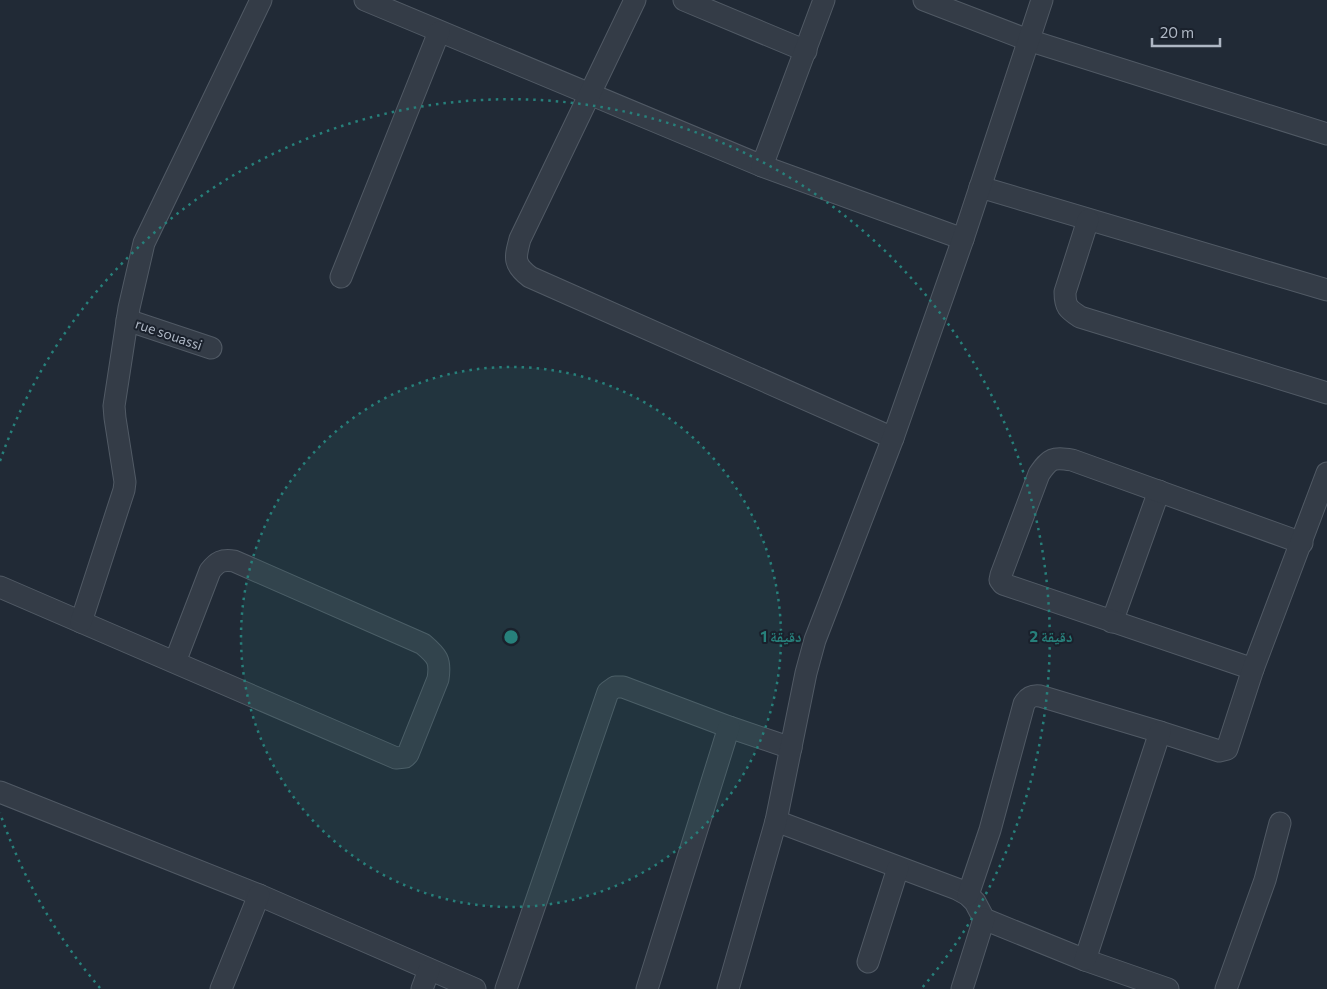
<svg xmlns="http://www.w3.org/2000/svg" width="1327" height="989" font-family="Commissioner,'Noto Naskh Arabic',sans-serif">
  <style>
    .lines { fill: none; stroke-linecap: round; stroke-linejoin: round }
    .minor-casing { stroke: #515a65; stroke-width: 23 }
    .minor { stroke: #343c47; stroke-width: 21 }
    .ring { fill: none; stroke: #27807b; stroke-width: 2.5; stroke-dasharray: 2.5 5 }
    .labels { text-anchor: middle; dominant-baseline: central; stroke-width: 4; stroke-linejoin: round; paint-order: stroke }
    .street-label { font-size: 14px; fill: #aeb7c4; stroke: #1a212c }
    .centre { fill: #27807b; stroke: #1a212c; stroke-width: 2.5 }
    .ring-label { font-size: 15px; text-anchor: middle; font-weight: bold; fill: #27807b; stroke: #1a212c; stroke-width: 4; stroke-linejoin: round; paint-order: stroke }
  </style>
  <rect width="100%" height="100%" fill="#212a36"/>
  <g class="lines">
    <g class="minor-casing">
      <g id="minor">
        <polyline points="365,0 762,166 963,239"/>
        <path d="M635,0L520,239C515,258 513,264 530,277L893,438"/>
        <polyline points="684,0 806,51"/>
        <polyline points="924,0 1028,40 1327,134"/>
        <polyline points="762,166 824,0"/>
        <polyline points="980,187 1327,290"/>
        <path d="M1088,220L1065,292C1065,307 1068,309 1080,317L1327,393"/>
        <polyline points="341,277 439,32"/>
        <polyline points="127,320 211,348"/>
        <path d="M0,587L396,758L405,757L408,754L438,679C441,660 437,656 423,644L234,561C222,559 217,562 210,571L175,662"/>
        <polyline points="81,622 124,490 125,482 115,418 114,406 129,308 144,243 261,0"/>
        <polyline points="1112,622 1159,491"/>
        <path d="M1253,669L1003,584L1000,580L1001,575L1039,474C1050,458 1053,457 1072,460L1302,543"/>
        <polyline points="0,792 259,895 475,989"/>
        <polyline points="776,821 957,889 968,895 975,902 984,919 1085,960 1168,989"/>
        <path d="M968,895L990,830L1024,704C1028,697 1032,695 1040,696L1160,732L1219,751L1227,749L1253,669L1327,473"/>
        <polyline points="1085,960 1160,732"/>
        <polyline points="868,962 898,868"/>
        <polyline points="221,989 259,895"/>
        <polyline points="422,989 429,970"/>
        <polyline points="506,989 608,692 615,687 623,687 729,727 791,748"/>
        <polyline points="647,989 729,727"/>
        <polyline points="728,989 776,821 806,673 815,640 893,438 963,239 1042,0"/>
        <polyline points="962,989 984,919"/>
        <polyline points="1226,989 1265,880 1280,823"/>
      </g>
    </g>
    <use href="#minor" class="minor"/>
  </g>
  <circle cx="511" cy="637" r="270" fill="#27807b" fill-opacity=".12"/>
  <g class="ring">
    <circle cx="511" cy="637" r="270"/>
    <path d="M100 988A540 540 0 0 1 0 813M0 461A540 540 0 1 1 922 988"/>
  </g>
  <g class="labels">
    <g class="street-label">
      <text transform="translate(169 334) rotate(19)">rue souassi</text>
    </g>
  </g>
  <circle cx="511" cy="637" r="8" class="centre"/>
  <g class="ring-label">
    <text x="781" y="642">1 دقيقة</text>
    <text x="1051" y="642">2 دقيقة</text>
  </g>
  <path d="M1152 38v8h68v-8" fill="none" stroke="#aeb7c4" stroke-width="2.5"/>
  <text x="1160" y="38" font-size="15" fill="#aeb7c4" stroke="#1a212c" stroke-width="4" paint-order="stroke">20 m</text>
</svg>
